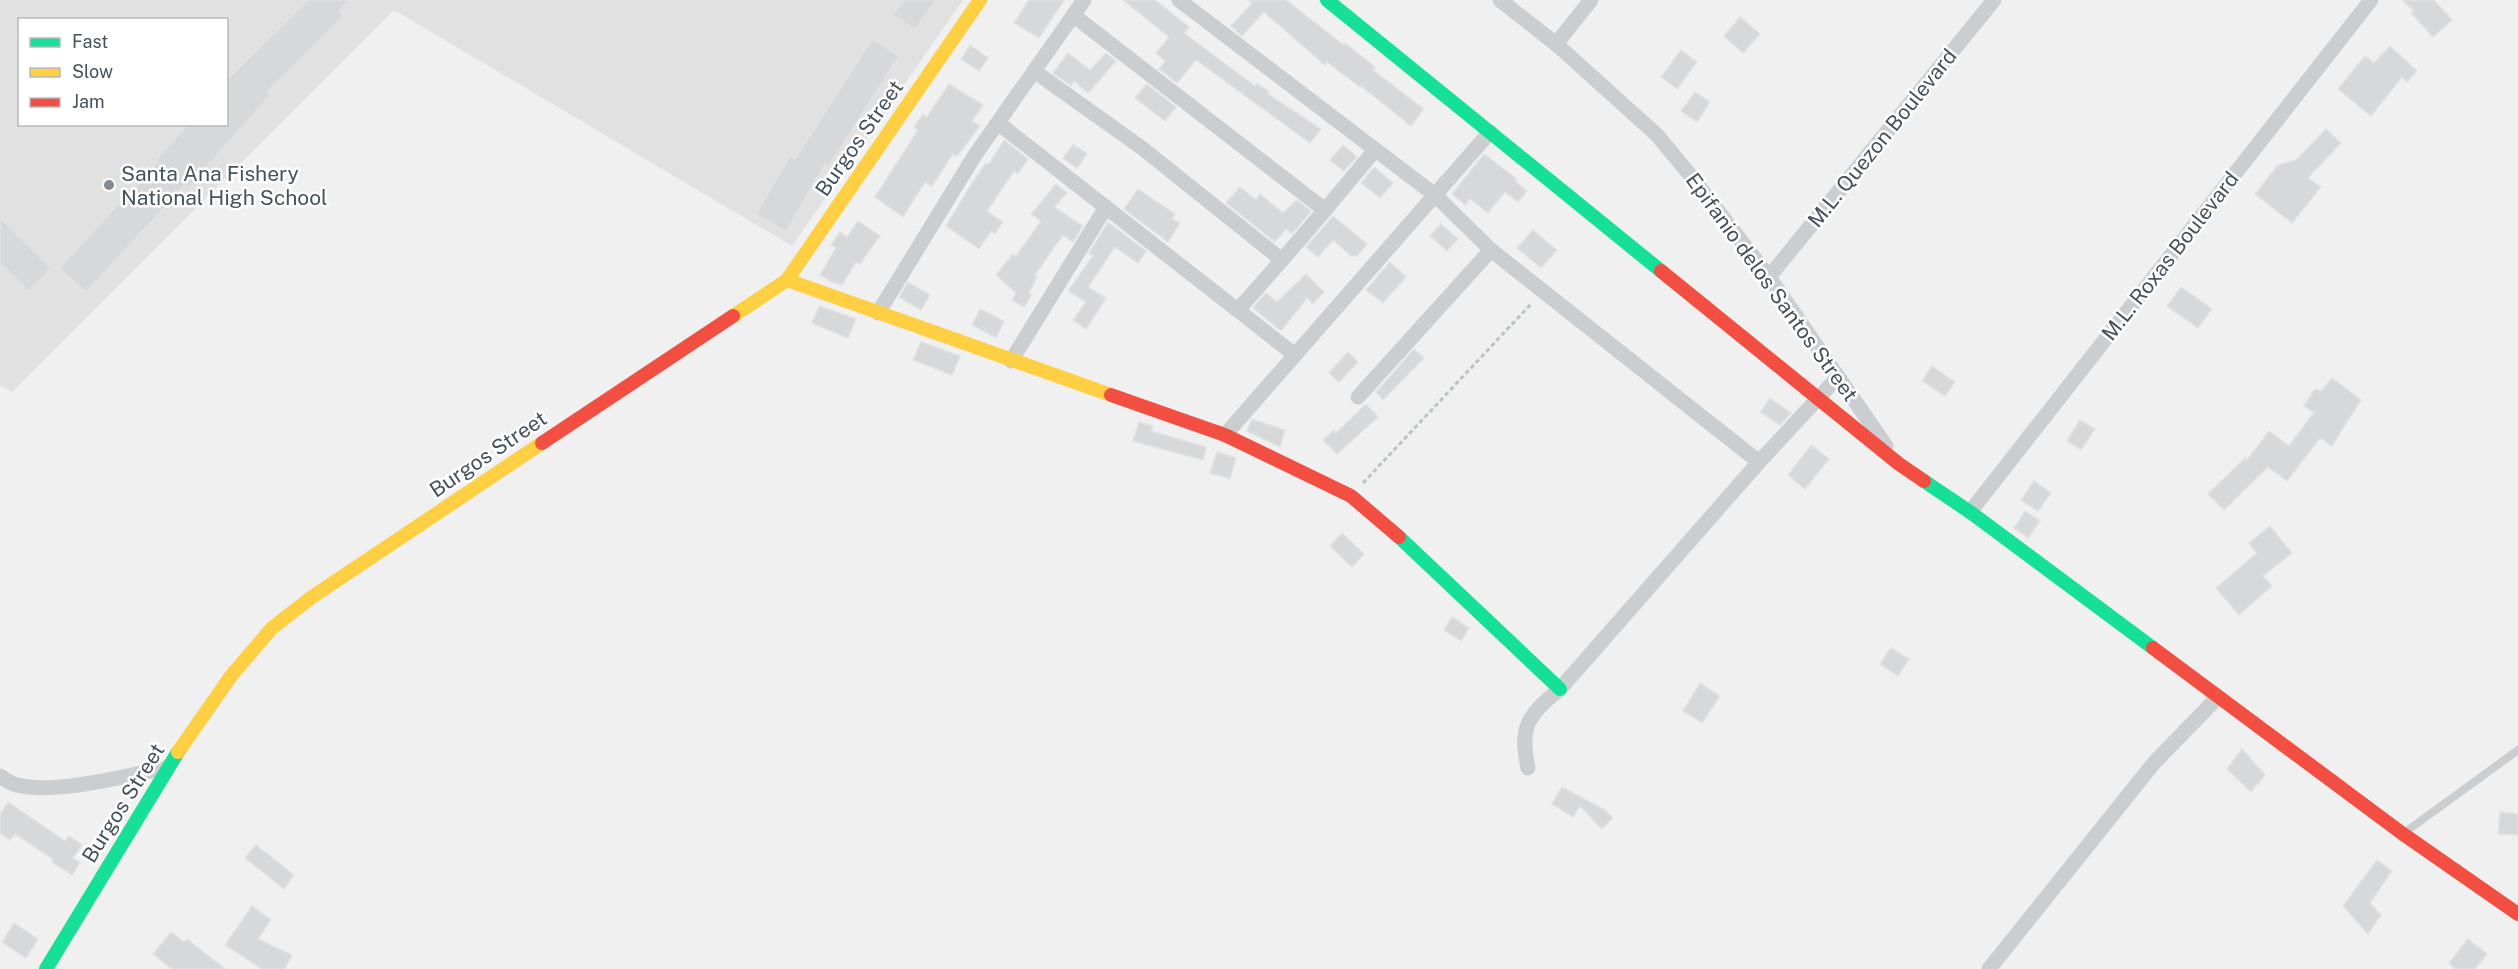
<svg xmlns="http://www.w3.org/2000/svg" width="2518" height="969" font-family="'Public Sans',sans-serif">
  <style>
    .education { fill: #e2e1e2; fill-rule: evenodd }
    .building { fill: #d7d8da; stroke: #e2e2e3; stroke-width: 1.5 }
    .lines { fill: none; stroke-linecap: round; stroke-linejoin: round }
    .path { stroke: #b7c6c1; stroke-width: 3; stroke-dasharray: 4.5 3; stroke-linecap: butt }
    .lane { stroke: #cbced1; stroke-width: 8 }
    .street { stroke: #cbced1; stroke-width: 15 }
    .fast { stroke: #16e098; stroke-width: 14 }
    .slow { stroke: #ffcf43; stroke-width: 14 }
    .jam { stroke: #f24e42; stroke-width: 14 }
    .poi-dot { fill: #818991; stroke: #fff; stroke-width: 2 }
    .labels { text-anchor: middle; dominant-baseline: central; stroke-width: 5; stroke-linejoin: round; paint-order: stroke }
    .street-label { font-size: 21px; fill: #45525e; stroke: #fff }
    .poi-label { font-size: 21px; fill: #45525e; stroke: #fff; text-anchor: start }
  </style>
  <rect width="100%" height="100%" fill="#f1f0f0"/>
  <path class="education" d="M0,0H963L792,246L394,10L12,392L0,385ZM20,20H226V124H20Z"/>
  <g class="building">
    <polygon points="308,0 350,0 339,11 344,16 268,91 271,94 188,188 185,185 86,292 59,268 158,162 156,160 188,124 226,124 226,81"/>
    <polygon points="904,0 936,0 915,30 893,15"/>
    <polygon points="1029,0 1064,0 1039,38 1014,23"/>
    <polygon points="1123,0 1155,0 1189,27 1184,33 1255,86 1257,83 1269,92 1268,94 1321,129 1310,143 1196,60 1177,83 1159,69 1165,61 1156,53 1169,37"/>
    <polygon points="1248,0 1286,0 1344,45 1345,43 1375,67 1373,70 1424,109 1411,126 1361,86 1360,87 1327,62 1325,65 1264,12 1242,36 1231,26 1252,3"/>
    <polygon points="2402,0 2434,0 2452,20 2433,37 2411,13 2414,11"/>
    <polygon points="1740,17 1760,34 1743,53 1724,36"/>
    <polygon points="872,39 899,56 829,166 825,164 786,232 756,214 790,156 795,159"/>
    <polygon points="970,45 988,58 979,71 961,59"/>
    <polygon points="2390,46 2417,71 2407,82 2402,77 2371,116 2338,89 2365,56 2374,63"/>
    <polygon points="1681,50 1697,62 1677,89 1661,77"/>
    <polygon points="1068,53 1090,70 1106,53 1116,61 1088,93 1074,81 1071,86 1053,73"/>
    <polygon points="949,84 983,105 972,121 980,126 957,156 953,154 932,186 925,182 903,217 875,197 918,130 914,127 923,114 927,117"/>
    <polygon points="1147,84 1176,107 1165,121 1135,98"/>
    <polygon points="1695,92 1710,102 1697,122 1681,111"/>
    <polygon points="2326,129 2341,143 2308,178 2321,187 2292,223 2255,194 2278,165 2296,160"/>
    <polygon points="1004,140 1028,159 1018,174 1014,171 987,211 1003,222 995,234 991,231 979,249 946,226 972,183 985,164 989,164"/>
    <polygon points="1073,144 1087,154 1077,168 1063,158"/>
    <polygon points="1343,145 1357,157 1344,171 1330,160"/>
    <polygon points="1484,154 1517,179 1515,181 1527,191 1518,202 1505,192 1488,213 1470,199 1465,205 1452,194"/>
    <polygon points="1374,167 1393,183 1380,198 1361,183"/>
    <polygon points="1056,184 1067,193 1054,207 1083,226 1073,242 1063,235 1055,246 1035,275 1037,277 1029,293 1032,295 1024,307 1012,300 1016,293 996,275 1013,254 1016,256 1041,221 1031,214"/>
    <polygon points="1240,187 1256,200 1260,194 1283,213 1297,200 1311,211 1292,234 1286,229 1275,242 1226,203"/>
    <polygon points="1138,189 1175,214 1172,219 1180,223 1168,242 1124,209"/>
    <polygon points="1333,216 1367,244 1357,256 1351,256 1333,240 1318,257 1306,247"/>
    <polygon points="0,218 51,268 29,291 0,263"/>
    <polygon points="858,221 880,236 860,264 856,262 842,285 830,281 820,275 836,248 831,245 840,232 847,237"/>
    <polygon points="1108,222 1146,251 1138,263 1115,247 1088,287 1106,298 1086,329 1073,320 1086,302 1068,291 1093,256 1089,253"/>
    <polygon points="1441,224 1458,239 1447,251 1430,236"/>
    <polygon points="1533,230 1557,250 1541,268 1517,248"/>
    <polygon points="1390,262 1406,277 1383,303 1366,290"/>
    <polygon points="1306,274 1324,292 1313,304 1307,298 1281,331 1253,308 1266,293 1277,302"/>
    <polygon points="908,282 930,295 921,310 899,297"/>
    <polygon points="2181,287 2212,309 2198,328 2167,306"/>
    <polygon points="819,306 856,319 848,338 812,323"/>
    <polygon points="980,309 1004,321 996,338 972,325"/>
    <polygon points="921,342 960,356 952,375 913,360"/>
    <polygon points="1414,349 1424,358 1383,400 1376,392"/>
    <polygon points="1348,352 1358,362 1339,382 1329,373"/>
    <polygon points="1932,366 1955,382 1945,396 1922,381"/>
    <polygon points="2332,378 2361,400 2332,446 2320,438 2287,481 2268,467 2224,510 2208,494 2245,458 2247,460 2269,431 2289,446 2314,412 2304,406 2315,389 2321,391"/>
    <polygon points="1770,398 1791,413 1780,425 1760,412"/>
    <polygon points="1366,404 1378,417 1337,454 1323,440 1334,430 1336,433"/>
    <polygon points="1252,419 1285,430 1280,447 1247,431"/>
    <polygon points="2080,420 2095,429 2081,450 2067,441"/>
    <polygon points="1139,422 1153,426 1151,431 1206,447 1203,460 1133,441"/>
    <polygon points="1811,445 1829,459 1805,489 1788,475"/>
    <polygon points="1217,452 1236,458 1230,479 1210,473"/>
    <polygon points="2034,481 2051,493 2038,511 2021,500"/>
    <polygon points="2025,511 2040,521 2028,538 2014,528"/>
    <polygon points="2270,526 2292,553 2263,576 2272,586 2239,615 2216,588 2257,553 2249,543"/>
    <polygon points="1342,533 1364,554 1352,567 1330,546"/>
    <polygon points="1452,617 1469,628 1461,641 1444,630"/>
    <polygon points="1891,648 1909,659 1898,676 1880,664"/>
    <polygon points="1700,683 1720,696 1702,723 1683,711"/>
    <polygon points="2242,749 2265,775 2251,792 2227,769"/>
    <polygon points="1562,787 1605,810 1613,818 1602,829 1580,806 1573,817 1552,804"/>
    <polygon points="8,802 65,841 69,836 82,845 73,858 80,863 72,875 52,862 53,859 15,834 10,840 0,833 0,814"/>
    <polygon points="2500,812 2518,814 2518,835 2498,834"/>
    <polygon points="256,845 294,875 284,889 245,858"/>
    <polygon points="2377,860 2392,871 2370,903 2381,915 2368,934 2343,906"/>
    <polygon points="252,906 271,920 258,939 292,955 285,969 262,969 225,945"/>
    <polygon points="14,923 38,939 26,958 2,942"/>
    <polygon points="171,932 184,942 187,939 225,969 172,969 153,954"/>
    <polygon points="2468,939 2487,954 2475,969 2456,969 2449,963"/>
  </g>
  <g class="lines">
    <polyline class="path" points="1363,483 1531,304"/>
    <polyline class="lane" points="2404,833 2518,750"/>
    <g class="street">
      <polyline points="1179,0 1435,195 1491,250 1759,462"/>
      <polyline points="1500,0 1556,44 1657,135 1695,181 1769,277 1886,446"/>
      <polyline points="1073,15 1325,210 1282,260"/>
      <polyline points="1556,44 1591,0"/>
      <polyline points="1034,71 1142,148 1282,260 1238,310"/>
      <polyline points="998,123 1295,355"/>
      <polyline points="1325,210 1375,150"/>
      <polyline points="1769,277 1994,0"/>
      <polyline points="878,313 975,155 1084,0"/>
      <polyline points="1011,361 1106,207"/>
      <polyline points="1358,397 1491,250"/>
      <polyline points="1225,435 1490,132"/>
      <polyline points="1970,512 2371,0"/>
      <path d="M1528,768C1519,726 1528,715 1560,689L1759,462L1838,377"/>
      <path d="M0,776C5,779 11,784 17,785C56,795 126,775 167,768"/>
      <polyline points="1989,969 2153,764 2218,697"/>
    </g>
    <g class="fast">
      <polyline points="1327,0 1661,271"/>
      <polyline points="1924,481 1970,512 2153,648"/>
      <polyline points="1399,537 1560,689"/>
      <polyline points="46,969 178,752"/>
    </g>
    <g class="slow">
      <polyline points="787,280 1111,395"/>
      <polyline points="733,316 787,280 980,0"/>
      <polyline points="178,752 231,676 272,628 312,597 542,443"/>
    </g>
    <g class="jam">
      <polyline points="1661,271 1899,464 1924,481"/>
      <polyline points="1111,395 1225,435 1351,496 1399,537"/>
      <polyline points="542,443 733,316"/>
      <polyline points="2153,648 2403,834 2518,914"/>
    </g>
  </g>
  <circle class="poi-dot" cx="109" cy="185" r="6"/>
  <g class="labels">
    <g class="street-label">
      <text transform="translate(859 138) rotate(-55)">Burgos Street</text>
      <text transform="translate(1882 138) rotate(-51)">M.L. Quezon Boulevard</text>
      <text transform="translate(2170 256) rotate(-52)">M.L. Roxas Boulevard</text>
      <text transform="translate(1772 287) rotate(54)">Epifanio delos Santos Street</text>
      <text transform="translate(488 454) rotate(-34)">Burgos Street</text>
      <text transform="translate(123 803) rotate(-58)">Burgos Street</text>
    </g>
    <g class="poi-label">
      <text x="121" y="173">Santa Ana Fishery<tspan x="121" dy="24">National High School</tspan></text>
    </g>
  </g>
  <rect x="18" y="18" width="210" height="108" fill="#ffffff" stroke="#b5babf" stroke-width="1.5"/>
  <rect x="30" y="38" width="30" height="9" fill="#16e098" stroke="#b5babf" stroke-width="1.5"/>
  <text x="72" y="48" font-size="18" fill="#45525e">Fast</text>
  <rect x="30" y="68" width="30" height="9" fill="#ffcf43" stroke="#b5babf" stroke-width="1.5"/>
  <text x="72" y="78" font-size="18" fill="#45525e">Slow</text>
  <rect x="30" y="98" width="30" height="9" fill="#f24e42" stroke="#b5babf" stroke-width="1.5"/>
  <text x="72" y="108" font-size="18" fill="#45525e">Jam</text>
</svg>
